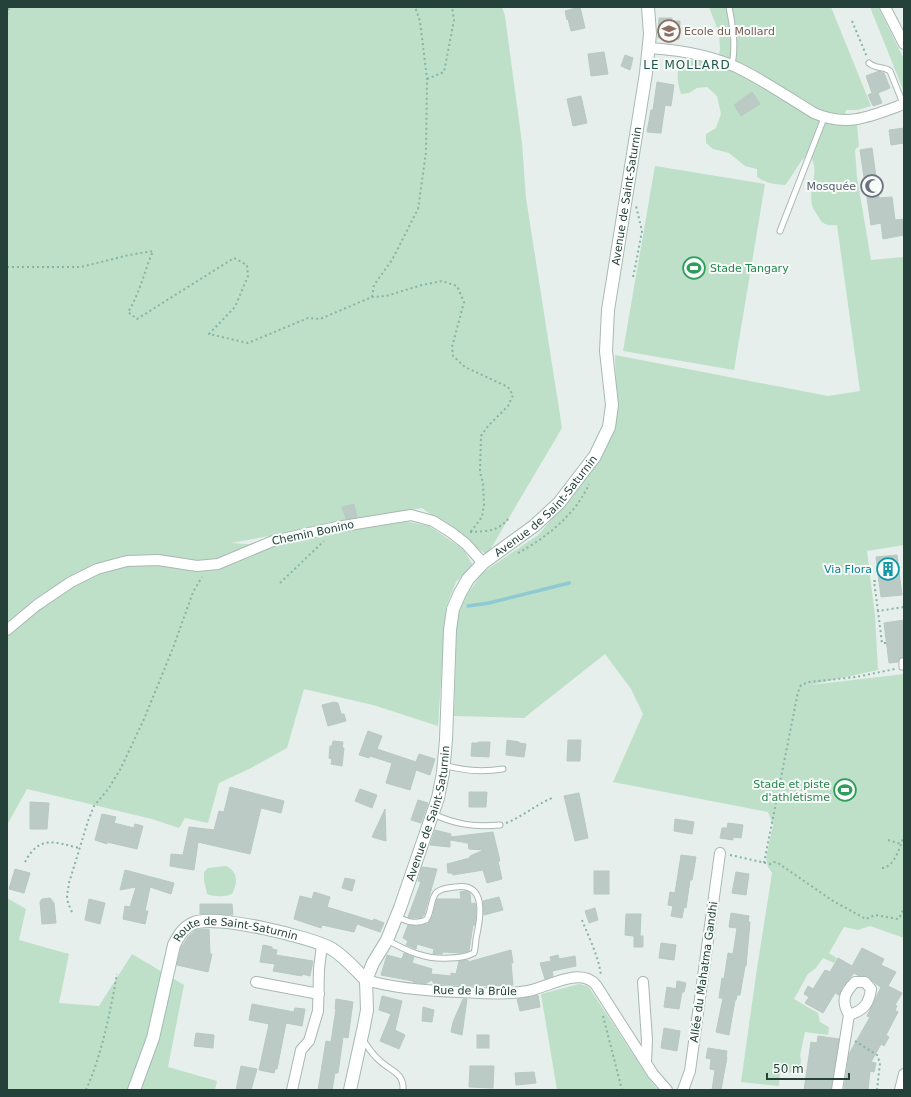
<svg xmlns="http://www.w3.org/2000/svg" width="911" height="1097" font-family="'DejaVu Sans',sans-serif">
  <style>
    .green { fill: #bfe0c8 }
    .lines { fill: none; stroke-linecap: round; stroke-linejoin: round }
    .stream { stroke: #8ec9d4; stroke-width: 3.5 }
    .building { fill: #bbcac4; stroke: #b8c9c2 }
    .lane-casing { stroke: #a8b8b2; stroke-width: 7 }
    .street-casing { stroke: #a8b8b2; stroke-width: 12 }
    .secondary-casing { stroke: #a4bbb3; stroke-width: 14 }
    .path { stroke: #86b3a5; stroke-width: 2; stroke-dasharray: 2 3; stroke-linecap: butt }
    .lane { stroke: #fff; stroke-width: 5 }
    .street { stroke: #fff; stroke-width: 10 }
    .secondary { stroke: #fff; stroke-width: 12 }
    .labels { text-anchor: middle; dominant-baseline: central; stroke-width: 4; stroke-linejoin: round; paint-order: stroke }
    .education-label { font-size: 11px; fill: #785e54; stroke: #f7fbf9; text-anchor: start }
    .worship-label { font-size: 11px; fill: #5b616d; stroke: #f7fbf9; text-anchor: end }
    .street-label { font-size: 11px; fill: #24423a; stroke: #f7fbf9 }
    .leisure-label { font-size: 11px; fill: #27864d; stroke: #f7fbf9; text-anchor: start }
    .culture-label { font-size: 11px; fill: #0d838f; stroke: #f7fbf9; text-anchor: end }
    .neighbourhood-label { font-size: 12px; letter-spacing: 1px; fill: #1f5548; stroke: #f7fbf9 }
  </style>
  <rect width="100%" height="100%" fill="#e6efeb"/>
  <g class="green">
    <polygon points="7,7 502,7 505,16 522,143 526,198 562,428 487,555 422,508 231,543 276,546 400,520 429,526 463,549 473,565 456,582 446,607 438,726 373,705 304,689 287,748 251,768 219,783 208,823 185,818 179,828 152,819 27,789 7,825"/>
    <path d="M709,7H831L871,106L858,110H846L843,124L844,126L857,124L859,146L855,150L857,177L871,260L904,257V545L867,551L875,616L878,670L810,685L904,674V938L870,926L858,930L844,927L829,953L837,958L834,963L823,958L816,968L808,974L794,999L818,1013L820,1022L829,1027L828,1035L805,1032L800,1056L801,1059L800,1073L780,1072L779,1086L741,1082L756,975L772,873L768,867L766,858L773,825L768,812L613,782L643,714L631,689L605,654L524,718L454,716L457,617L466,596L482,573L538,535L564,505L594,465L616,391L615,355L828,396L860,391L837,225C828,226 822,225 818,216C816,213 813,209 812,205C808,190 819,173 812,159L804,158C796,167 792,177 785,185C775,185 765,183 757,177V169L745,166L729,153L713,149L706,143V134L716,128L721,114L717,96L707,87L697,88L689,93L681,94C677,81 675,70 684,60L700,61L717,66L720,49L719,33Z"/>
    <polygon points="870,7 878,7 904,59 904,92"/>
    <polygon points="655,166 765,184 734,370 623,351"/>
    <path d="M226,866C238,872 238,882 232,894C225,897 214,897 207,894L204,880V872L208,868Z"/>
    <polygon points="7,898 26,909 19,940 69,954 59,1003 99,1006 132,954 184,985 168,1067 217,1081 215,1090 7,1090"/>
    <polygon points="579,984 588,986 652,1083 659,1090 557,1090 541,994"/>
  </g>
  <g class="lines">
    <polyline class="stream" points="468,606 489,603 569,583"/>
  </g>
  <g class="building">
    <polygon points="580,7 585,28 571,31 568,19 567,20 565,11"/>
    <polygon points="659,18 672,18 672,21 680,21 679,39 658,38"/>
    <polygon points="604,52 608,74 591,76 588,54"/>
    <polygon points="625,55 633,58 630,70 621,66"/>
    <polygon points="879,71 884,73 890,88 878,93 882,103 873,106 868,95 872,93 866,76"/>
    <polygon points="657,82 674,85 671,106 665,105 661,133 647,132 651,110 653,110"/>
    <polygon points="752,92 760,104 741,116 734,105"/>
    <polygon points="581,96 587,123 573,126 567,99"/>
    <polygon points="904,128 904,143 891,145 889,130"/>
    <polygon points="872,148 879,198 892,197 895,220 904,219 904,235 883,239 881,223 871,225 860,150"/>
    <polygon points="354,504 357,517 346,519 342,507"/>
    <polygon points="897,555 902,595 881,597 876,557"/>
    <polygon points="904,620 904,658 900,658 898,662 889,663 884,623"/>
    <polygon points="334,702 338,703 341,714 344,714 346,721 328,726 322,705"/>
    <polygon points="368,731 382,736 377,749 416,762 419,754 435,759 430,775 416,770 410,790 386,783 392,763 370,756 369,758 359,755"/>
    <polygon points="507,740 519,742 519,743 526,744 524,757 506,755"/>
    <polygon points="568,740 581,740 580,761 567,761"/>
    <polygon points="333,741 343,742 342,748 344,748 342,766 331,764 332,759 329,758 330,746 332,746"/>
    <polygon points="478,742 490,742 489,757 471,756 472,743 478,743"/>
    <polygon points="230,787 284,801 281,813 261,808 250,854 198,842 194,870 170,866 171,854 183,855 189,827 214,830 219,811 224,812"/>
    <polygon points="360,789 377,795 372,808 355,801"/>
    <polygon points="469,792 487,792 486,807 469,807"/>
    <polygon points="579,793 588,838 575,841 564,796"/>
    <polygon points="418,800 428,803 421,823 411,820"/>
    <polygon points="30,802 49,803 47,829 30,829"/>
    <polygon points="385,809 386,841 372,837"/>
    <polygon points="102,814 116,817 114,823 134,828 135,824 143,826 137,849 107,842 107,844 95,840"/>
    <polygon points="675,819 694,822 692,834 674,831"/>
    <polygon points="728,823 743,825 741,838 733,837 733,840 720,838 722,828 727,828"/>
    <polygon points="435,830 451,834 451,837 493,832 500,861 498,861 502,879 487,883 483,870 453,875 452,873 448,873 447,864 470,858 470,856 484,850 469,849 468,843 450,840 450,847 430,845"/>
    <polygon points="681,855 696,857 692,880 690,880 686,908 684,907 682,918 671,916 673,906 668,905 670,892 675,893"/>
    <polygon points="422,867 437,869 424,915 421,918 411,918 408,917 421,882 418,881"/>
    <polygon points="15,869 30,873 24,893 9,889"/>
    <polygon points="125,870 174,883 171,894 150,887 145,911 148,911 145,924 123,919 125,906 130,907 136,887 120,890"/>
    <rect x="594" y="871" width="15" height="23"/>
    <polygon points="736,872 749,874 746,895 732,893"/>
    <polygon points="345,878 355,880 352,891 342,888"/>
    <polygon points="465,891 470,893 471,904 475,903 476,910 475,925 473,925 469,951 461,953 443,952 442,954 433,954 434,949 417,944 416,949 406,945 408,941 403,938 408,925 418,926 428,924 433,915 437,899 461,899 460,892"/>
    <polygon points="314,892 330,897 327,907 373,921 374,919 384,923 380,932 357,924 354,932 322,925 321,928 294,919 300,896 312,899"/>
    <polygon points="499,897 503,910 484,915 483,901"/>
    <polygon points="50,898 54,903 56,923 42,924 40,902 42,899"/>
    <polygon points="89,899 105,903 100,924 85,920"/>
    <polygon points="200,904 232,904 233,915 200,914"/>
    <polygon points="595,908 598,920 589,923 585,911"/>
    <polygon points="731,913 749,916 748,922 750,922 746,966 745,966 740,995 737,995 736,1000 735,1000 729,1035 716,1032 723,998 719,998 722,978 724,979 728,953 733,954 737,928 729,927"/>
    <polygon points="626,914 641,914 640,936 643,936 643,947 634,947 634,936 625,935"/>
    <polygon points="209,929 210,954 212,954 208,972 177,965 181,948 188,937 196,930"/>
    <polygon points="661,943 676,945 674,960 659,958"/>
    <polygon points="263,945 272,947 272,949 277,950 276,955 313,961 310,976 302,974 302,976 273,971 275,964 260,962"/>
    <polygon points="862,948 884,959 881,965 896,972 888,986 902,993 895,1005 897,1006 895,1010 898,1012 886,1035 889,1037 884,1046 881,1044 871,1062 876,1063 874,1072 870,1071 868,1090 844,1090 849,1054 870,1017 867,1016 881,987 876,984 868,976 859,976 854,973 843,986 839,995 835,993 823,1013 805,1003 809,997 804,994 808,986 813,989 825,970 830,972 838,958 852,966"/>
    <polygon points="511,950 513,963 511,963 513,985 488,986 475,985 475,986 437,984 434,984 432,980 425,984 413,982 413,981 381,975 387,955 402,959 404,953 414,957 412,963 432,969 431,974 451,976 451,973 456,974 459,961 468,960 468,962"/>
    <polygon points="558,955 559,959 575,956 576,966 552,971 553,976 545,979 540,963 551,961 550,957"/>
    <polygon points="677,981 686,983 684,992 682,992 679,1009 664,1007 667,987 676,989"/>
    <polygon points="538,995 540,1007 520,1011 517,999"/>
    <polygon points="382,996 402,1001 395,1030 405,1035 399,1049 380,1041 391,1014 379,1010"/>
    <polygon points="336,999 353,1002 348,1038 343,1037 338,1073 335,1073 332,1090 318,1090 326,1041 331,1042 336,1009 335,1009"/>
    <polygon points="463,999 467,999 462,1035 451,1032 453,1022"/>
    <polygon points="252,1004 294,1012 295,1008 305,1009 302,1026 286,1023 277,1069 275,1069 274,1073 259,1070 269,1024 249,1020"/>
    <polygon points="423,1007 434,1010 432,1022 422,1021"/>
    <polygon points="664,1028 680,1031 677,1051 661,1048"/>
    <polygon points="196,1033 214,1035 213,1048 194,1046"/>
    <rect x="477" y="1035" width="12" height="13"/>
    <polygon points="818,1036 839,1039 831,1090 804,1090 811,1042 817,1043"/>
    <polygon points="708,1048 727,1051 726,1057 727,1057 721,1090 712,1090 715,1070 710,1069 711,1059 706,1058"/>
    <polygon points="241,1066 257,1069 251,1090 236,1090"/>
    <polygon points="470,1066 494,1066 493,1088 469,1087"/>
    <polygon points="534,1072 536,1083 516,1085 515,1073"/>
  </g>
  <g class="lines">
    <g class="lane-casing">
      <g id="lane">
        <path d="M729,7C733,28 736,44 732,65"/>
        <path d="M869,63C875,69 883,66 890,71L904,106"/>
        <polyline points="780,231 824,118"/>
        <polyline points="902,661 902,667 904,667"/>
        <path d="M444,765C463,771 483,772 503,769"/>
        <path d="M433,814C457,825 474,827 500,825"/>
        <path d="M387,940C407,951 426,960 449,958C458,958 466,957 474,953C476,947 475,941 477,934C481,915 486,882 455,887C449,888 442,888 437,892C430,898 432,913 426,920C415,925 406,921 397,917"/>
        <path d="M363,1040C368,1047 372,1054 379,1060C390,1071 404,1072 403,1090"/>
      </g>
    </g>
    <g class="street-casing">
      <g id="street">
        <polyline points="885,7 904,44"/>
        <path d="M649,48C681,50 717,56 746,72C769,84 791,99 814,113C847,128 872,116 904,104"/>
        <polyline points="7,630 37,605 71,582 97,569 127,561 158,560 197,566 218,564 273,541 337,527 411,515 433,521 452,533 466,544 483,563"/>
        <path d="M366,980C396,989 429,991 460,992C483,993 505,995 528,991C548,987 581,966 596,985L653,1074L667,1090"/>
        <polyline points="256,982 319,994"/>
        <polyline points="643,982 647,1040 646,1062"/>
        <polyline points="292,1090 301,1050 309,1041 318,1011 319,969 322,944"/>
        <polyline points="683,1090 690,1071 720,853"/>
        <path d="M837,1090L849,1015C841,1001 844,993 855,982H865L871,989C869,1004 864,1010 849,1015"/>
        <polyline points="900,1090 904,1074"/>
      </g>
    </g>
    <g class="secondary-casing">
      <g id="secondary">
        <path id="s1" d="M134,1090L153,1038L174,945C179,935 184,927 194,923C215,914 312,937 332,949C345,957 355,969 366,980"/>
        <path id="s2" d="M350,1090L364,1026L367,1010L366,980L373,963L387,940L400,908L438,798L443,773L446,740L450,630L453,609L460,593L468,579L483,563L534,526L559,503L595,456L609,427L612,405L606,351L608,310L646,73L650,34L648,7"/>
      </g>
    </g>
    <g class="path">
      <polyline points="7,15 9,7"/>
      <polyline points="852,21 867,57"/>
      <polyline points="427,79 444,72 454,20 452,7"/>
      <path d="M7,267H81L129,255L153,251C144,272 140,293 128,312L137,319L234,258L247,265L248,276L235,307L209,334L248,343L308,318L320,319L372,297L386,296L422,285L442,281L457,286L464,302L452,347L453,356L465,367L508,387L513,395L508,406L488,426L481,436L480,472L483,483L484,505L482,517L469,534"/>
      <polyline points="633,277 635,268 642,231 636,206"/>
      <polyline points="372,297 374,285 392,260 418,209 426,152 427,79 420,21 415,7"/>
      <path d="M470,532C489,531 497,532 510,517"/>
      <path d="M518,553C546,538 576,514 589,484"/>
      <polyline points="280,583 324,541"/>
      <polyline points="878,611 874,581 879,581"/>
      <polyline points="886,643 882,643 878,611 904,607"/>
      <path d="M506,823C524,816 535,805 552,798"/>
      <polyline points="888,840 901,844"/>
      <polyline points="730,855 770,864 774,862 778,863 833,901 866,919 875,915 898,919 901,915 904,907"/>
      <path d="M25,862C39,835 55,842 79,848"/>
      <polyline points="764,863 798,692 801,685 809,682 856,677 895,669"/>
      <path d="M882,868C895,867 900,846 904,836"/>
      <polyline points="72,912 68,903 67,896 69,883 88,821 94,806 109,788 121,768 144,719 173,648 193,592 202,577"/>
      <path d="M582,920C589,938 599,957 601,976"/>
      <polyline points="603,1016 622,1090"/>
      <polyline points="855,1041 877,1055 880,1063 877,1090"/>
      <path d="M86,1090C102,1054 110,1013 117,974"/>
    </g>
    <use href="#lane" class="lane"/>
    <use href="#street" class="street"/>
    <use href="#secondary" class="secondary"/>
  </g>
  <defs>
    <g id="school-ring" transform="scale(1.15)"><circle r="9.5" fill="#f7fbf9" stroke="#8d6e63" stroke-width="1.5"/><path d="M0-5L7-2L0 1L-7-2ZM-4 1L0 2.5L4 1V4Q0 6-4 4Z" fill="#8d6e63"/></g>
    <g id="mosque-ring" transform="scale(1.15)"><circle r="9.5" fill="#f7fbf9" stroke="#6b7280" stroke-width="1.5"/><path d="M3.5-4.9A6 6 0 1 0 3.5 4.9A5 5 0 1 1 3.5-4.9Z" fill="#6b7280"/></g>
    <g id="stadium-ring" transform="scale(1.15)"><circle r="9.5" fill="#f7fbf9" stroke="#2e9e5b" stroke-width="1.5"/><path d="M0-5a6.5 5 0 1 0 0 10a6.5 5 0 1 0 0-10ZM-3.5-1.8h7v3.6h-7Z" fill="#2e9e5b"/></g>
    <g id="building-ring" transform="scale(1.15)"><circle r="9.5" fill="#f7fbf9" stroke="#0f9aa8" stroke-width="1.5"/><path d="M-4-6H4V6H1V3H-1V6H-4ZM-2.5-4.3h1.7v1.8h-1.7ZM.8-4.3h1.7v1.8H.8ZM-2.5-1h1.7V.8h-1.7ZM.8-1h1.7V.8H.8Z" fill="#0f9aa8"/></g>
  </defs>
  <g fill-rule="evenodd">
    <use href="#school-ring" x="669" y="31"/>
    <use href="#mosque-ring" x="872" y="186"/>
    <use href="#stadium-ring" x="694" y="268"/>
    <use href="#building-ring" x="888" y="569"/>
    <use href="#stadium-ring" x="845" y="790"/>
  </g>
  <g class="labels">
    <g class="education-label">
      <text x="684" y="31">Ecole du Mollard</text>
    </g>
    <g class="worship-label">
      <text x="856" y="186">Mosquée</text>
    </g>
    <g class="street-label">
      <text stroke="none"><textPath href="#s2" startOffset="975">Avenue de Saint-Saturnin</textPath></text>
      <text stroke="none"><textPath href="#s2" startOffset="639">Avenue de Saint-Saturnin</textPath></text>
      <text transform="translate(313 533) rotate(-12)">Chemin Bonino</text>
      <text stroke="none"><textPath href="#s2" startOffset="291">Avenue de Saint-Saturnin</textPath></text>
      <text stroke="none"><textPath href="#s1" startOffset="221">Route de Saint-Saturnin</textPath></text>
      <text transform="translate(704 972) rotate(-82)">Allée du Mahatma Gandhi</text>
      <text transform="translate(475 991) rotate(1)">Rue de la Brûle</text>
    </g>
    <g class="leisure-label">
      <text x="710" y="268">Stade Tangary</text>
      <text x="830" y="784" text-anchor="end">Stade et piste<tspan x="830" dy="13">d'athlétisme</tspan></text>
    </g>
    <g class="culture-label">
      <text x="872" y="569">Via Flora</text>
    </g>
    <g class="neighbourhood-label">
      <text x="687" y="65">LE MOLLARD</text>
    </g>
  </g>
  <rect width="911" height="1097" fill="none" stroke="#24423a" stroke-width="16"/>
  <path d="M767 1073v6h82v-6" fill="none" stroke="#24423a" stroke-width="2"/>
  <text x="773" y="1073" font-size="12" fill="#24423a" stroke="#f7fbf9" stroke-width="3" paint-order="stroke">50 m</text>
</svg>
